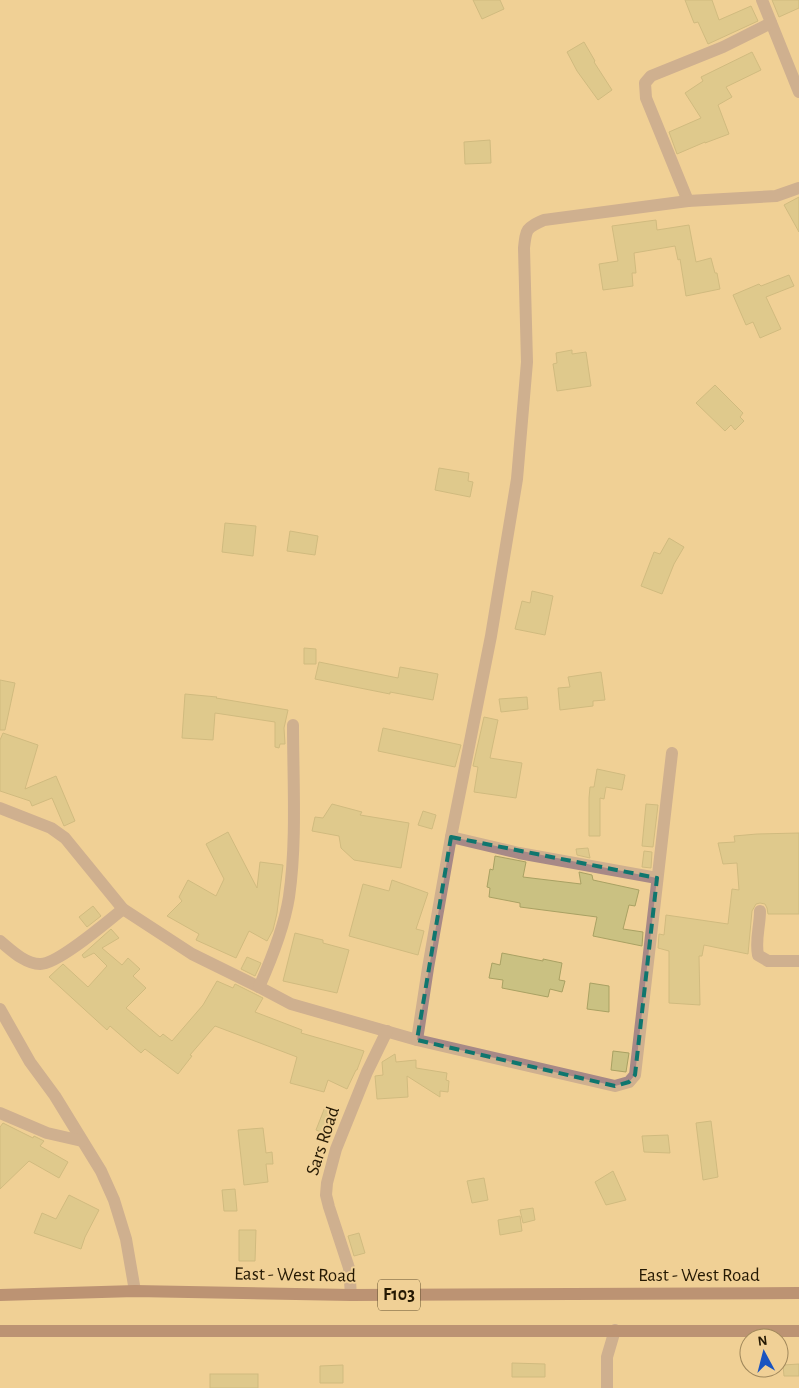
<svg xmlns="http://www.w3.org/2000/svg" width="799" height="1388" font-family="'Alegreya Sans',sans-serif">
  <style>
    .building { fill: #cac182; stroke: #a9a163 }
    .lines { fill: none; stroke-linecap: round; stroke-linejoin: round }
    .minor { stroke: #a78987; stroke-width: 12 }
    .major { stroke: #7d4a49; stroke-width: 12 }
    .marked { fill: none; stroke: #0f766e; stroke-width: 4; stroke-dasharray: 10 6; stroke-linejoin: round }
    .labels { text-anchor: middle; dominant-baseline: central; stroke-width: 4; stroke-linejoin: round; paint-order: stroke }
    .shield { fill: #f0d096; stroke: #62502f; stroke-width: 1 }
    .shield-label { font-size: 18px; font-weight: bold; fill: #251903 }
    .street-label { font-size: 19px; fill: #251903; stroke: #f0d096 }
  </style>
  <rect width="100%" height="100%" fill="#f0d096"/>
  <g class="building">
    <polygon points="473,0 500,0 504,9 482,19"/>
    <polygon points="685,0 712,0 719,20 751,6 758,21 708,44 698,22 694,23"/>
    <polygon points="772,0 799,0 799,8 779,17"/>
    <polygon points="584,42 595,61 594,62 612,90 598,100 577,71 567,52"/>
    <polygon points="752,52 761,70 726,87 732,97 718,105 729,134 705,143 705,142 677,154 669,132 701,118 685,93 703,81 701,77"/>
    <polygon points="490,140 491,163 465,164 464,142"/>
    <polygon points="799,197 799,232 784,205"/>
    <polygon points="656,220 657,230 689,225 696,262 711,258 715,273 717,273 720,289 686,296 680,259 678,260 675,246 634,253 636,273 632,273 633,286 603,290 599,264 618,261 612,226"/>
    <polygon points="789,275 794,286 766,297 781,329 760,338 753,322 746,325 733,295 759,284 761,286"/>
    <polygon points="572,350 572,354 586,352 591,386 557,391 553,364 557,363 556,353"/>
    <polygon points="715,385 743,413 740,417 744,421 735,430 731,425 725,431 696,403"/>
    <polygon points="439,468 469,473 468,481 473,482 470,497 435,490"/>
    <polygon points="225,523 256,526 253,556 222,552"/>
    <polygon points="290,531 318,536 315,555 287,551"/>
    <polygon points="669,538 684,547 674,564 662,594 641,586 654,552 660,554"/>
    <polygon points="532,591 553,596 545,635 515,629 522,601 530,603"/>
    <polygon points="304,648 316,649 316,664 304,664"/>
    <polygon points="319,662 398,678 400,667 438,674 433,700 390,692 390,694 315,679"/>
    <polygon points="601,672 605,700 593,701 593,706 560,710 558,688 570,687 568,677"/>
    <polygon points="0,680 15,683 5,730 0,730"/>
    <polygon points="185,694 217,697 216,698 288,710 284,728 285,744 280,744 279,748 275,747 275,722 215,713 213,740 182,738"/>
    <polygon points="527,697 528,709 501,712 499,699"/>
    <polygon points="484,717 498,720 490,758 522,763 516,798 474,792 478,767 473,766"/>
    <polygon points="383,728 461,745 455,767 378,751"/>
    <polygon points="3,733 38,745 25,789 56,776 75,821 64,826 52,798 32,806 30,801 0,791 0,740"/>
    <polygon points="597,769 625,775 622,790 606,787 604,799 600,798 600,836 589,836 589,798 590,787 594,787"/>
    <polygon points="332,804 362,812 360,815 409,823 401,868 354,860 341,848 339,836 312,831 315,817 323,818"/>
    <polygon points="646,804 658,805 653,847 642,846"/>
    <polygon points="423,811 436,815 432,829 418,825"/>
    <polygon points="228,832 257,888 260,862 283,865 277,913 273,930 267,941 249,931 236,958 196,940 199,934 167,916 182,901 179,897 188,880 216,896 224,879 206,844"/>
    <polygon points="799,833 799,914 768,914 767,908 765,904 760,903 756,904 752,911 748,954 704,945 702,956 699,956 700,1005 669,1003 669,951 658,948 659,934 664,935 666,915 728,924 732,889 739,890 737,863 723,864 718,843 735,842 734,836 757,834"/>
    <polygon points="588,848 590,858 577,855 576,849"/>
    <polygon points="644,851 652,852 651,868 642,867"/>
    <polygon points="495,856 526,862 523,877 581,884 579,872 592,875 593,880 639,890 635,906 629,905 623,929 643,932 642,946 593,936 597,917 520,907 520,903 489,897 490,888 487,887 490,869 493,870"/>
    <polygon points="392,880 428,893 416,929 424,931 418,955 349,936 363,884 389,891"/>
    <polygon points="93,906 101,916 87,927 79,917"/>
    <polygon points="111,929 119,938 102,948 122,965 128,958 140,969 133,976 146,988 126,1008 160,1037 163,1034 172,1041 203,1005 217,981 233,988 235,984 263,998 255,1012 302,1030 301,1033 364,1051 357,1070 356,1070 347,1089 328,1080 324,1092 290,1083 297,1057 215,1026 190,1055 192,1056 178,1074 145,1049 141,1053 110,1026 107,1030 49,977 63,964 88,987 107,966 94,953 84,958 82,955"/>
    <polygon points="295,933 323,940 323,943 349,950 337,993 283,981"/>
    <polygon points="502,953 543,961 543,959 562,963 559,980 565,981 562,992 550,989 548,997 502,988 503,980 489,978 492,963 500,965"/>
    <polygon points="247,957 261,963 255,976 241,969"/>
    <polygon points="590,983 609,986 609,1012 587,1009"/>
    <polygon points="613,1051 629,1053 626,1072 611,1070"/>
    <polygon points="395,1054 396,1062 416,1060 416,1068 447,1073 446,1080 449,1081 448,1092 440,1091 440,1097 407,1076 408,1097 377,1099 375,1076 383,1075 382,1062"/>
    <polygon points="325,1107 339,1112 330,1136 316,1130"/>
    <polygon points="711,1121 718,1177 703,1180 696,1123"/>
    <polygon points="3,1123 33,1138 34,1136 44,1141 40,1146 68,1162 59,1178 29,1161 0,1189 0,1127"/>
    <polygon points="263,1128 266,1153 272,1152 273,1164 266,1164 268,1182 244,1185 238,1130"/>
    <polygon points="668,1135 670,1153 644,1152 642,1136"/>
    <polygon points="613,1171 626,1200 606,1205 595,1182"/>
    <polygon points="484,1178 488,1200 472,1203 467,1181"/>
    <polygon points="235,1189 237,1211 224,1211 222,1190"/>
    <polygon points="69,1195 99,1210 85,1237 81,1249 34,1233 42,1213 56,1219"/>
    <polygon points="533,1208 535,1220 523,1223 520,1210"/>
    <polygon points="520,1216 522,1231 500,1235 498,1220"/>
    <polygon points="239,1230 256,1230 255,1261 239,1261"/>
    <polygon points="359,1233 365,1253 354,1256 348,1236"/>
    <polygon points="512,1363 545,1364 545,1377 512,1377"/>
    <polygon points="799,1364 799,1376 784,1376 783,1365"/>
    <polygon points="343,1365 343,1383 320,1383 320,1366"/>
    <rect x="210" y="1374" width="48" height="14"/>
  </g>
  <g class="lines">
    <g class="minor">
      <polyline points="762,0 799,92"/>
      <polyline points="688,201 646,98 645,83 651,76 723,47 771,23"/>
      <polyline points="0,808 51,828 65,838 123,909 192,954 259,987 291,1004 417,1040 615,1086 629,1082 635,1075 672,753"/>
      <polyline points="451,837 519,853 657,878"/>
      <path d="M760,911C760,926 755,940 758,955L768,961H799"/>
      <path d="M0,941C11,950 25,964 40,964C57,965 108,921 123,909"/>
      <path d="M259,987C272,958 284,928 289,897C297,842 293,780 293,725"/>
      <polyline points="0,1009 30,1062 55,1096 101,1171 114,1200 126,1239 135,1291"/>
      <path d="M417,1040L428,968L451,837L491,636L517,479L527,362L524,248C526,229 526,228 544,220L688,201L776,196L799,188"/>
      <polyline points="0,1113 47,1133 82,1141"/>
      <polyline points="351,1295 349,1268 329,1207 326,1195 327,1183 336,1149 367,1072 387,1031"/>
      <polyline points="607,1388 607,1357 615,1330"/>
    </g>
    <g class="major">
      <polyline points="0,1295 135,1291 351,1295 799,1293"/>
      <polyline points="0,1331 799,1331"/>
    </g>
  </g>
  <path d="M0 0H799V1388H0ZM451,837L657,878L635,1075L629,1082L615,1086L417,1040Z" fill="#f0d096" fill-opacity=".55" fill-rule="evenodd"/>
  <path class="marked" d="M451,837L657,878L635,1075L629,1082L615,1086L417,1040Z"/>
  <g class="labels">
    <rect class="shield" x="378" y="1279.5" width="42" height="31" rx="4"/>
    <g class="shield-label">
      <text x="399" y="1295">F103</text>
    </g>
    <g class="street-label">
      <text transform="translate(323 1141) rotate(-72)">Sars Road</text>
      <text transform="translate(295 1275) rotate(1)">East - West Road</text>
      <text x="699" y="1275">East - West Road</text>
    </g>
  </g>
  <g transform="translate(764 1353) rotate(353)"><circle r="24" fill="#f0d096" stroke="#9f875b"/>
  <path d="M0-4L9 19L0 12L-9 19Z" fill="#1a54c0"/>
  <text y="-8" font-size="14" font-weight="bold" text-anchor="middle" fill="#251903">N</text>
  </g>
</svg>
